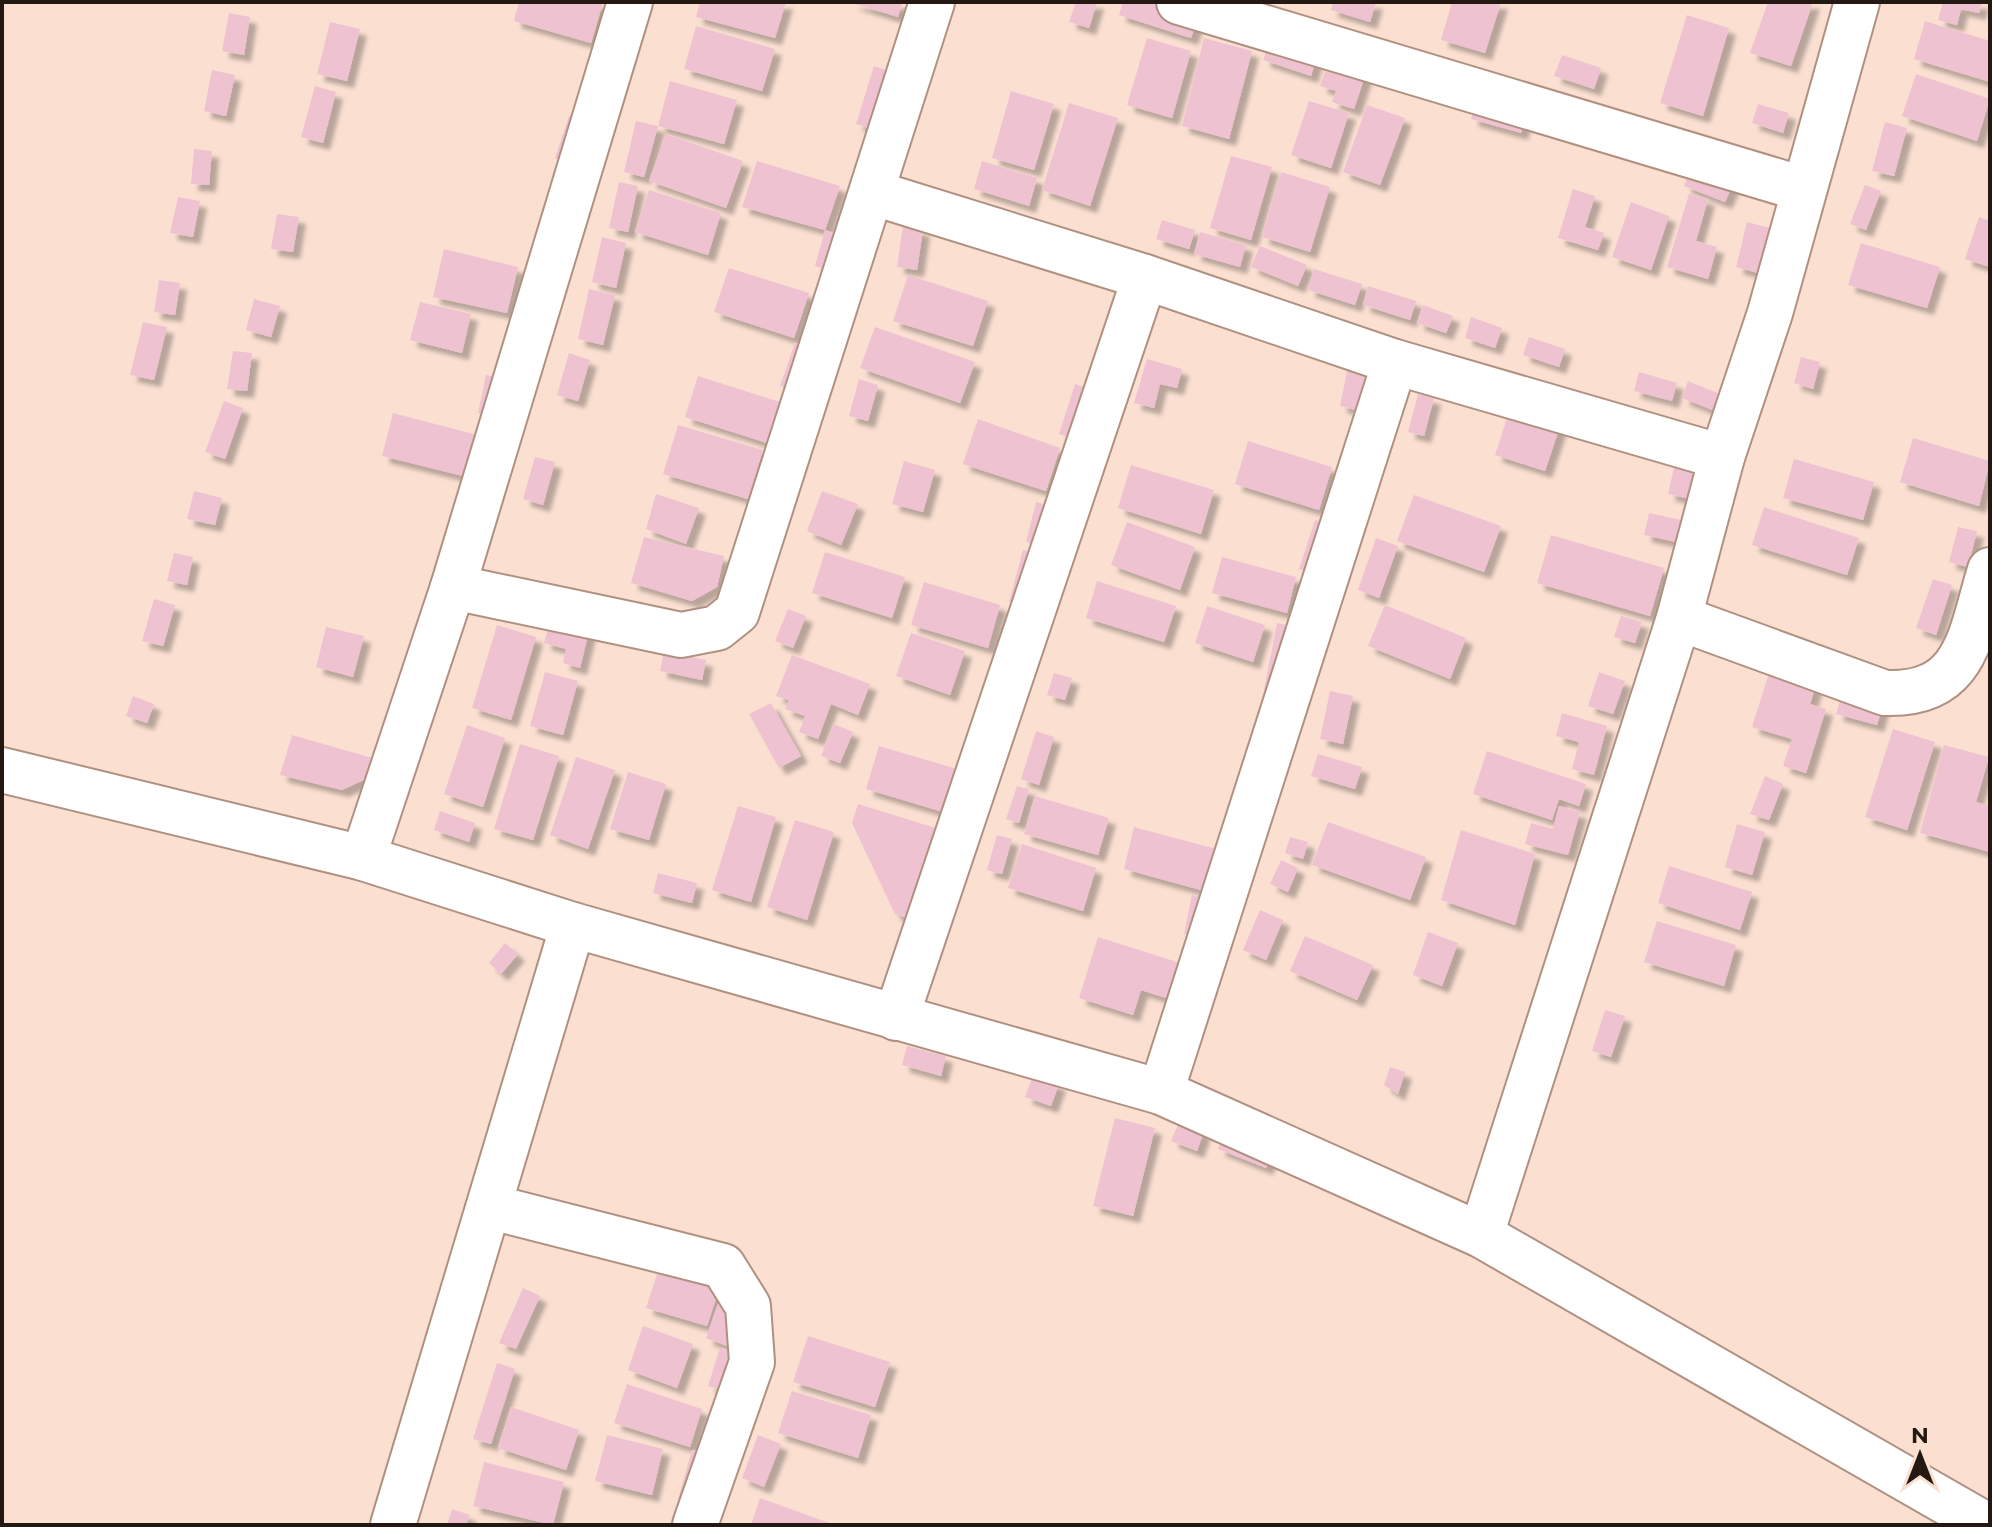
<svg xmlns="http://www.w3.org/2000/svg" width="1992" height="1527" font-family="Montserrat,sans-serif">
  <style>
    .building { fill: #eec2d0; filter: url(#shadow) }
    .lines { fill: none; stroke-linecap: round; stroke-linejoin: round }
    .minor-casing { stroke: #b09181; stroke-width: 48 }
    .minor { stroke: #fff; stroke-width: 44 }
  </style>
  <defs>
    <filter id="shadow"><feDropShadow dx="7" dy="7" stdDeviation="2" flood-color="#0004"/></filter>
  </defs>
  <rect width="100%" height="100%" fill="#fbe0d2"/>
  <g class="building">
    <polygon points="519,2 603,2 591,43 514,21"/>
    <polygon points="700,2 786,2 775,38 696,17"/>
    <polygon points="849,2 902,2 898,17"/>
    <polygon points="1076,2 1097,2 1089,28 1069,22"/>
    <polygon points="1123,2 1149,2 1198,18 1191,38 1119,15"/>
    <polygon points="1333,2 1376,2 1370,22 1331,10"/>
    <polygon points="1452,2 1501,2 1485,53 1441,40"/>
    <polygon points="1768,2 1813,2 1791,66 1750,53"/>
    <polygon points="1943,2 1982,2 1979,13 1961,9 1957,25 1938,20"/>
    <polygon points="229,13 250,17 244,55 222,51"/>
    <polygon points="1687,15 1729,28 1703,116 1660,103"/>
    <polygon points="1925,21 1990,41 1990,82 1914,59"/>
    <polygon points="330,22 360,29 347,81 317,74"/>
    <polygon points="696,26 775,49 762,91 684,69"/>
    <polygon points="1271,37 1318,53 1311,76 1263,60"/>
    <polygon points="1147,38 1191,51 1172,118 1127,105"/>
    <polygon points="1204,38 1252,51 1229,139 1182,126"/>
    <polygon points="1331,55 1368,67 1354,109 1332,102 1336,91 1320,86"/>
    <polygon points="1562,55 1601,68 1594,89 1554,76"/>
    <polygon points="874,66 903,76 884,133 856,124"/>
    <polygon points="212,70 235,75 226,116 204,111"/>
    <polygon points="1916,74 1990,99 1977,141 1902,116"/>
    <polygon points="670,81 737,100 724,144 658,126"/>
    <polygon points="315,86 336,92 323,143 301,137"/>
    <polygon points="1011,91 1054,104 1034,170 992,158"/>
    <polygon points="1477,97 1527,111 1521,133 1471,119"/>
    <polygon points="1309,101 1349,113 1331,168 1291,155"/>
    <polygon points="1069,103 1118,118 1090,206 1042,190"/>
    <polygon points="1758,104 1789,113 1783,133 1752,123"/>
    <polygon points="1367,105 1405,118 1380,185 1343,172"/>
    <polygon points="569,116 593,124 579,166 555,158"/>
    <polygon points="636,121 658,126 644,177 624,172"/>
    <polygon points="1885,122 1907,128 1894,176 1872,171"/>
    <polygon points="666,134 743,161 726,208 649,181"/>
    <polygon points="194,149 212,151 209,185 191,184"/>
    <polygon points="1231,156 1272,167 1251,240 1210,228"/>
    <polygon points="757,161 840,186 825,230 742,207"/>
    <polygon points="982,161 1037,178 1029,206 974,189"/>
    <polygon points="1691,167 1733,184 1725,202 1684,186"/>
    <polygon points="1281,172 1330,187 1310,252 1262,237"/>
    <polygon points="619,182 638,186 628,232 609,228"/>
    <polygon points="1865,185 1881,191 1866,230 1850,224"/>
    <polygon points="1573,189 1595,196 1585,227 1604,233 1598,250 1558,238"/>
    <polygon points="649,190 721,213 708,255 635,232"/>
    <polygon points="1689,194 1708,199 1696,241 1717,247 1708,279 1667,267"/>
    <polygon points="178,197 200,201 193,237 170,233"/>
    <polygon points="1631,202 1669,216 1651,270 1612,257"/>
    <polygon points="277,214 299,217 293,252 271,249"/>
    <polygon points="1979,217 1990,221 1990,267 1965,259"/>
    <polygon points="1162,220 1195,230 1189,249 1156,239"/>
    <polygon points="1747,222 1770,228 1758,273 1736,267"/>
    <polygon points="903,226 923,229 917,270 897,267"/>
    <polygon points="825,230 847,237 837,272 815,266"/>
    <polygon points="1200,232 1246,245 1240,267 1194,254"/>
    <polygon points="602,237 626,243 616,288 592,282"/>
    <polygon points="1861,243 1940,267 1927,308 1848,285"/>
    <polygon points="1260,246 1307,265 1298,286 1251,267"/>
    <polygon points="444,249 518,267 507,313 433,297"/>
    <polygon points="729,268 809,293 794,338 714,312"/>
    <polygon points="1314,269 1362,284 1355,305 1308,290"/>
    <polygon points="908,275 988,301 973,346 893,321"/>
    <polygon points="159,280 180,283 175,315 154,312"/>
    <polygon points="1368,286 1416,301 1410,320 1363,305"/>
    <polygon points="589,289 615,295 603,345 578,339"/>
    <polygon points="254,299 280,306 271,337 246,330"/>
    <polygon points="420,302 471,314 462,353 410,340"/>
    <polygon points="1423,305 1453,316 1446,333 1417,323"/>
    <polygon points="1471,317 1502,328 1495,348 1465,338"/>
    <polygon points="143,322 167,327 154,380 130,375"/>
    <polygon points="875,327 975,362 960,403 860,368"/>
    <polygon points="1529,337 1565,349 1559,367 1523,355"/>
    <polygon points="795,343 818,351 803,394 780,386"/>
    <polygon points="233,351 252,353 247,391 227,389"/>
    <polygon points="569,353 590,360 578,401 557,395"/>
    <polygon points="1801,357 1820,362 1813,389 1794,383"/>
    <polygon points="1147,359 1182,369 1177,388 1160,384 1154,408 1134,403"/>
    <polygon points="1348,367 1376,373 1368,413 1340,406"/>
    <polygon points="1639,372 1677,383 1672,401 1634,391"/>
    <polygon points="486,375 511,380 502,418 478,413"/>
    <polygon points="698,376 783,403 770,444 685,417"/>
    <polygon points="859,379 878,385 868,421 849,416"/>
    <polygon points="1688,381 1722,395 1715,411 1682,398"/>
    <polygon points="1075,384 1091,389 1075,439 1059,434"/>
    <polygon points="1418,394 1434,398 1424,436 1408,432"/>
    <polygon points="224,401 243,408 225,459 205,452"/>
    <polygon points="1511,406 1561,423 1545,471 1495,455"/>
    <polygon points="393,413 477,435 467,477 382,456"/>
    <polygon points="978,419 1060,448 1046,491 963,464"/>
    <polygon points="678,425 763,450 748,499 663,474"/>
    <polygon points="1913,438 1990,461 1979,506 1900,482"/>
    <polygon points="1248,441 1332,467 1319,510 1235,484"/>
    <polygon points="1678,450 1700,455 1690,499 1668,494"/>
    <polygon points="535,457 555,462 543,505 523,499"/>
    <polygon points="1794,459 1874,482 1863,520 1783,498"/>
    <polygon points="904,461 935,470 923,512 892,504"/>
    <polygon points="1131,465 1214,490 1201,534 1118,508"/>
    <polygon points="194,491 222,498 215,525 187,519"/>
    <polygon points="822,491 858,504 841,545 807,531"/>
    <polygon points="656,494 699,508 686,544 646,529"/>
    <polygon points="1414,495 1501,526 1484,572 1397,541"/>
    <polygon points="1036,502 1054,507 1044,547 1026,542"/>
    <polygon points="1764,507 1859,538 1847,575 1752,545"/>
    <polygon points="1649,513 1686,521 1681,543 1644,535"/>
    <polygon points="1315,520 1335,526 1319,576 1299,569"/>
    <polygon points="1127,522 1195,547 1180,590 1111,565"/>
    <polygon points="1958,527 1977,531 1968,567 1949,562"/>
    <polygon points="1551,535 1664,568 1650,616 1537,583"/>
    <polygon points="644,537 724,556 717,587 692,601 631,583"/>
    <polygon points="1376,538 1398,546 1379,598 1358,590"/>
    <polygon points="1023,550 1042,555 1028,607 1009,602"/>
    <polygon points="825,552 905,577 892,618 812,593"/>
    <polygon points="174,553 193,557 187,585 167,581"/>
    <polygon points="1222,557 1296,577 1287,613 1212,593"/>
    <polygon points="1933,579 1952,585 1936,635 1916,628"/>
    <polygon points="1097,581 1176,606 1164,642 1086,618"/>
    <polygon points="924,582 1000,605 988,648 911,625"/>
    <polygon points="154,599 175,605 163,646 142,641"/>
    <polygon points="1385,605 1466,638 1450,679 1368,646"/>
    <polygon points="1207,606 1265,625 1253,662 1195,643"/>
    <polygon points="788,609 806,616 793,648 775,641"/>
    <polygon points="1621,616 1642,622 1635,643 1614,637"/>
    <polygon points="550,621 589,631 580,668 563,663 566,649 544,643"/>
    <polygon points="1277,623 1301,628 1287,695 1264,690"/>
    <polygon points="497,625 536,637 511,720 472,708"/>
    <polygon points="326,627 364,636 353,677 316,667"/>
    <polygon points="911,633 965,651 950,695 896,676"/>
    <polygon points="664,651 706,660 702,680 660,671"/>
    <polygon points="792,655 870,684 858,715 831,704 818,739 799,732 805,716 785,709 789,700 776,696"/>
    <polygon points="1770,670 1816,685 1810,704 1826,709 1806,773 1783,766 1792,739 1752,727"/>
    <polygon points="545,672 578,681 563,735 530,726"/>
    <polygon points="1599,672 1625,681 1613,714 1588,706"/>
    <polygon points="1054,673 1072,678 1065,700 1047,695"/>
    <polygon points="1330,691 1353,696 1343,744 1320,739"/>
    <polygon points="1842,693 1883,705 1877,725 1836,714"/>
    <polygon points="133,696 154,704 147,723 126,716"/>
    <polygon points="771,703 801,756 779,768 749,714"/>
    <polygon points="1562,713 1607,726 1594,775 1572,769 1579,742 1556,736"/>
    <polygon points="834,724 853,732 840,763 821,756"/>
    <polygon points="467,725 505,738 483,807 444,794"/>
    <polygon points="1893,729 1935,742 1907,830 1865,817"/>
    <polygon points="1036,731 1054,737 1039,785 1021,779"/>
    <polygon points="292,735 376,759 370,777 342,790 280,775"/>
    <polygon points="520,744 559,756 533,840 494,829"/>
    <polygon points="1944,745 1989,757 1976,802 1990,806 1990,852 1920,833"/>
    <polygon points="879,746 957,769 943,812 866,789"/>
    <polygon points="1487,751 1586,784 1579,806 1559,799 1552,820 1473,794"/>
    <polygon points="1318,754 1362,767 1355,789 1311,776"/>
    <polygon points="576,757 615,770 588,849 550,835"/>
    <polygon points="628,772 666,784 649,840 610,829"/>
    <polygon points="1765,776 1783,784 1769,820 1750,814"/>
    <polygon points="1017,786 1029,789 1019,823 1006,819"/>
    <polygon points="1035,796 1109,818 1098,855 1024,834"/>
    <polygon points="858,804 942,830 913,920 895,914 852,823"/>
    <polygon points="738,806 776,817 751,902 712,890"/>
    <polygon points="1559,806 1580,812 1568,855 1525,844 1531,823 1553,829"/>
    <polygon points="440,811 475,823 469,842 434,830"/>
    <polygon points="795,820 834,832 807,920 767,907"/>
    <polygon points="1328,822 1426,857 1410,900 1312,865"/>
    <polygon points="1737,824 1765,832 1752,875 1725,867"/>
    <polygon points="1134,827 1220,850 1208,892 1124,869"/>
    <polygon points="1461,830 1535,854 1515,925 1441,900"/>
    <polygon points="997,835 1012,839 1002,874 987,870"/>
    <polygon points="1290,837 1308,842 1303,859 1285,853"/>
    <polygon points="1022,844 1096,868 1083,911 1008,888"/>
    <polygon points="1281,860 1298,868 1288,892 1270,884"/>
    <polygon points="1669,866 1752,892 1740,930 1658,903"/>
    <polygon points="658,873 697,883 692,903 653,893"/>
    <polygon points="1192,895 1218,901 1210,939 1184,934"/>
    <polygon points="1260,910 1283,920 1266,960 1243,950"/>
    <polygon points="1657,921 1736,945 1724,986 1644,962"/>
    <polygon points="1428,932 1458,943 1442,986 1413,975"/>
    <polygon points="1305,936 1373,965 1357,1000 1290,971"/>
    <polygon points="1098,937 1180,963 1169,999 1141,990 1133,1015 1079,998"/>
    <polygon points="505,943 518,954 501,974 489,963"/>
    <polygon points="1605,1010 1625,1016 1611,1057 1592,1051"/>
    <polygon points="907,1046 946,1056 941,1076 902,1065"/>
    <polygon points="1390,1067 1405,1072 1398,1094 1384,1085"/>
    <polygon points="1033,1075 1059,1084 1051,1106 1025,1097"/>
    <polygon points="1115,1118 1155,1128 1133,1216 1093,1206"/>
    <polygon points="1179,1122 1204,1131 1197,1151 1171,1141"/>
    <polygon points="1228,1125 1276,1145 1266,1168 1218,1149"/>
    <polygon points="659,1268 720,1286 707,1326 646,1308"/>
    <polygon points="523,1288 540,1296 516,1349 499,1343"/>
    <polygon points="720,1298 741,1305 727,1346 706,1338"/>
    <polygon points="643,1326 693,1344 677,1388 628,1370"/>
    <polygon points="808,1336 890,1362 875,1407 793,1382"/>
    <polygon points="720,1348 739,1353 727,1392 708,1386"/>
    <polygon points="497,1363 515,1369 491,1444 473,1439"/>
    <polygon points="627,1384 702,1409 690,1447 614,1423"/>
    <polygon points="792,1391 871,1415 858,1458 778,1433"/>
    <polygon points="511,1407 579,1430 566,1470 498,1448"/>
    <polygon points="607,1435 663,1449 652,1495 595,1481"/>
    <polygon points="758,1435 781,1444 764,1487 742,1478"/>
    <polygon points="692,1450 708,1454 695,1503 678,1499"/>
    <polygon points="484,1462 564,1482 553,1525 473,1506"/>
    <polygon points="760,1498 835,1525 751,1525"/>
    <polygon points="452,1509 470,1515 466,1525 447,1525"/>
  </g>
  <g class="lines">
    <g class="minor-casing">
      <g id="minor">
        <polyline points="1179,2 1803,189"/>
        <polyline points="874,193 1145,277 1395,362 1722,457"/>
        <polyline points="453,587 681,635 717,628 737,612 932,2"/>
        <path d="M1679,618L1885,693C1968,696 1970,634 1990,570"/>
        <polyline points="2,770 363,858 573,925 1161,1092 1481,1235 1986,1525"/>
        <polyline points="363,858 453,587 630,2"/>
        <polyline points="896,1018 1145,277"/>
        <polyline points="1161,1092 1395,362"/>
        <polyline points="491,1207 723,1266 748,1306 752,1362 695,1525"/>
        <polyline points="1481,1235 1679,618 1722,457 1770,313 1857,2"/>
        <polyline points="393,1525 573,925"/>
      </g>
    </g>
    <use href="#minor" class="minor"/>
  </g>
  <rect width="1992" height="1527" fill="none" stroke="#241912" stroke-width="8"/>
  <g transform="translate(1920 1455)" stroke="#fbe0d2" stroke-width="6" paint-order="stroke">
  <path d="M0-6L14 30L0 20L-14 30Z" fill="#241912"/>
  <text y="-12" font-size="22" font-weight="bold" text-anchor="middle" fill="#241912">N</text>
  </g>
</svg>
